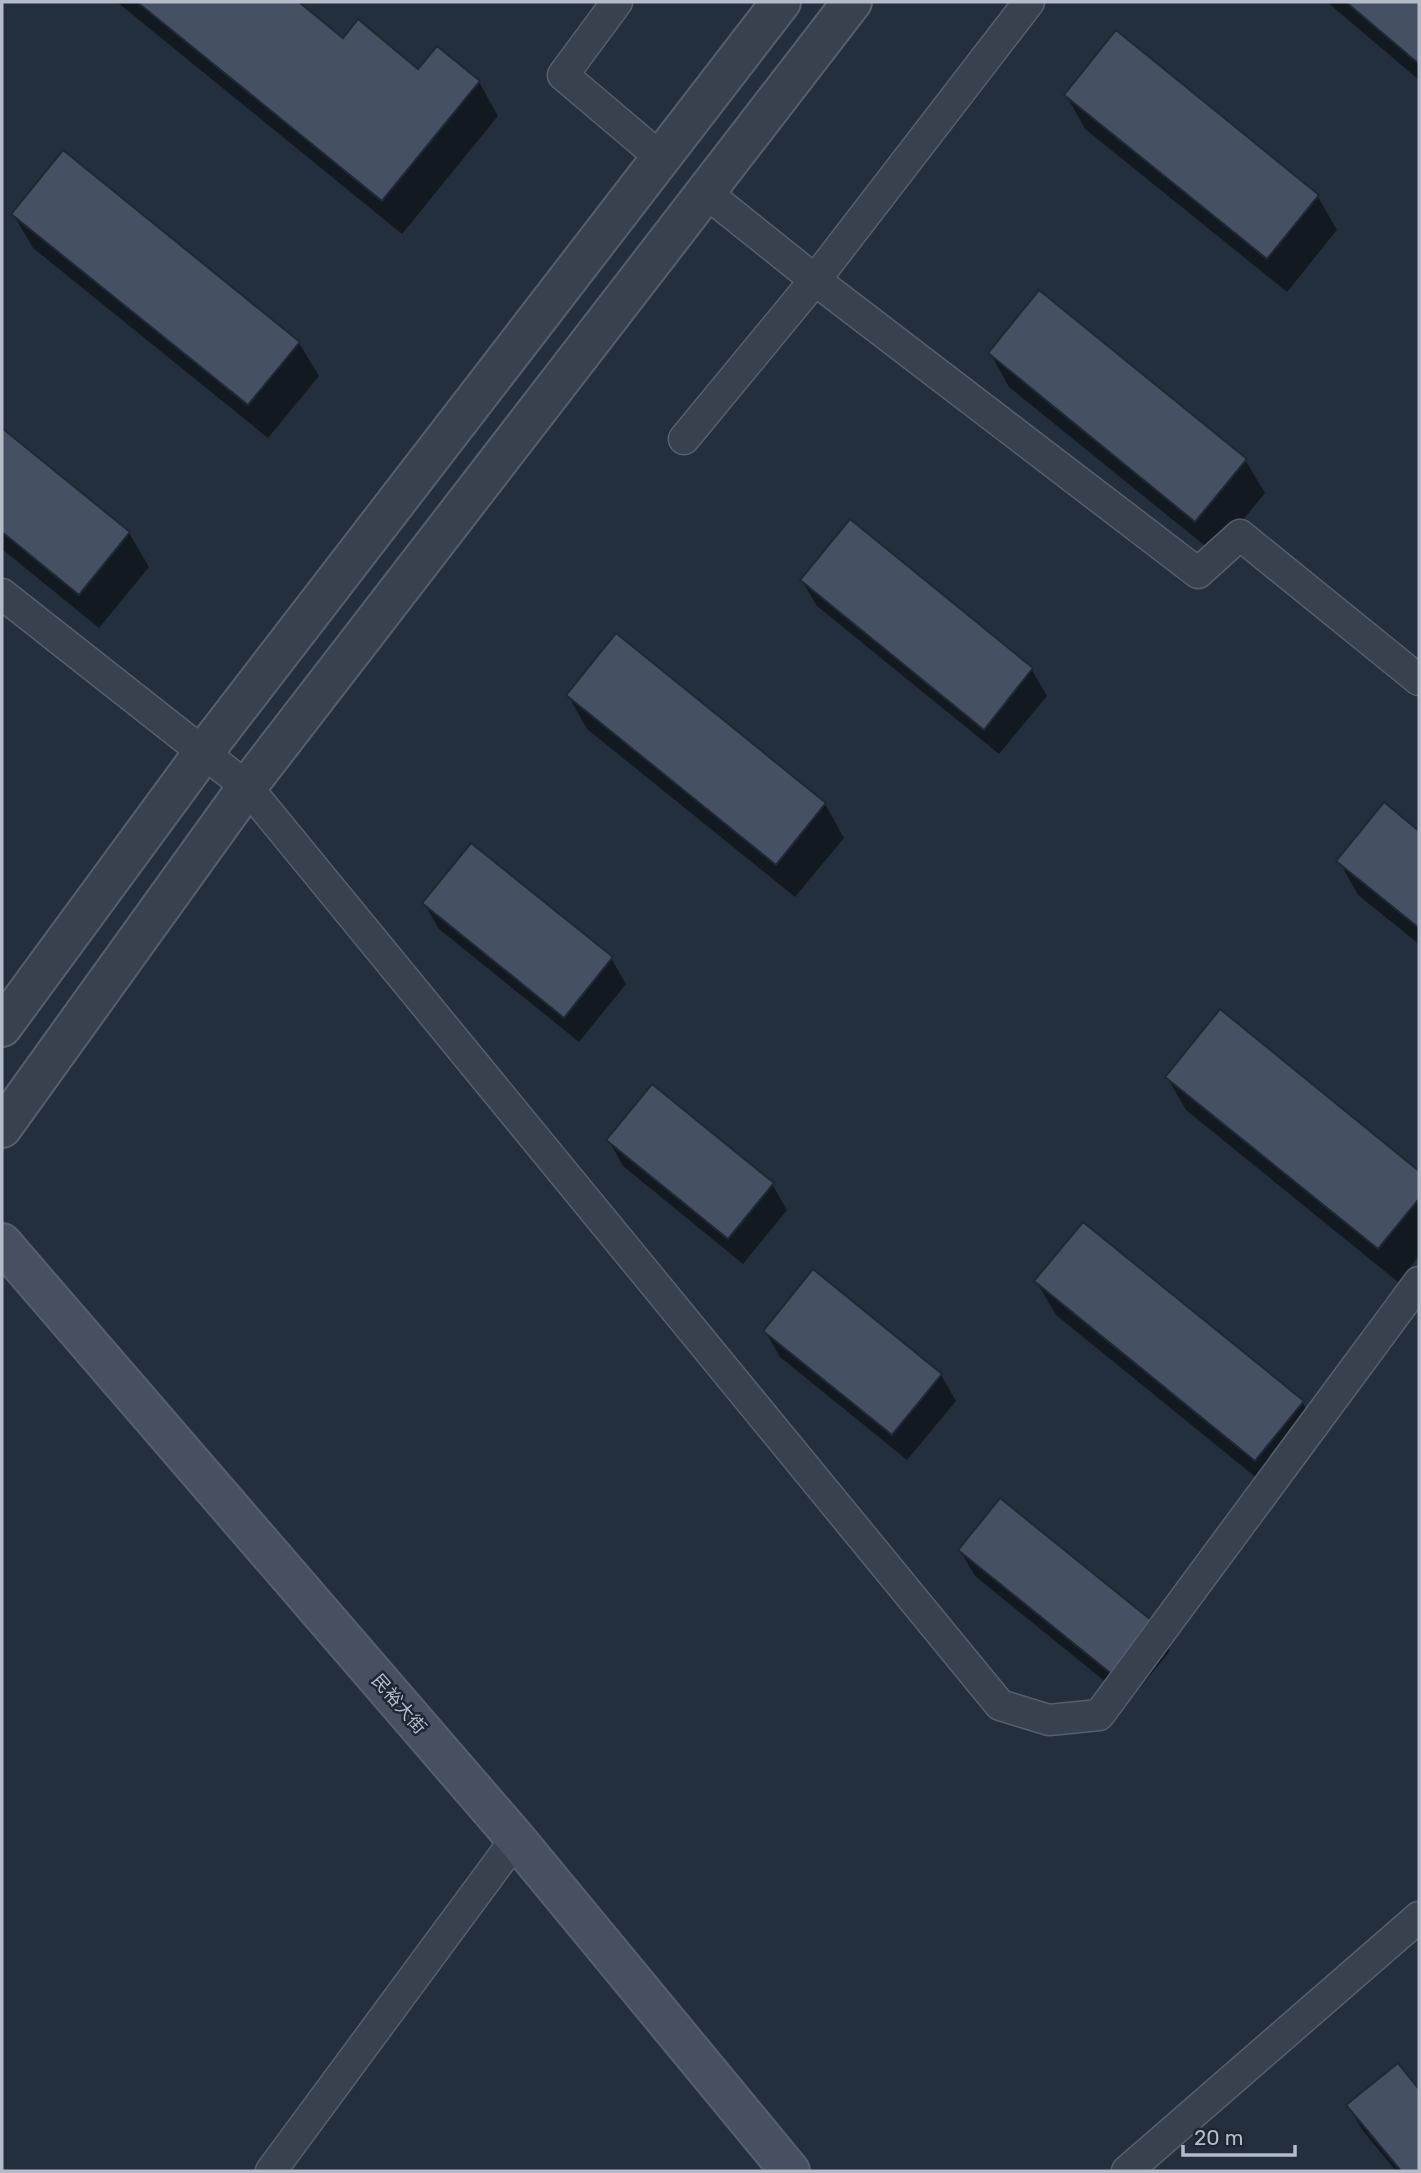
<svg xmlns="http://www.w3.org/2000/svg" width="1421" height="2173" font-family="Rubik,'Noto Sans SC',sans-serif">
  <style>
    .shadow { fill: #0007 }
    .building { fill: #455162; stroke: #1f2835; stroke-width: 2 }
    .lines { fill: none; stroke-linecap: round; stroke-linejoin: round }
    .minor-casing { stroke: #565f6c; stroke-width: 33 }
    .tertiary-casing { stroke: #565f6c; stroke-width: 42 }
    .secondary-casing { stroke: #565f6c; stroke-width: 42 }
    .minor { stroke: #38414e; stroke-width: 30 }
    .tertiary { stroke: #38414e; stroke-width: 38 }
    .secondary { stroke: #465061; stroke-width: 38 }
    .labels { text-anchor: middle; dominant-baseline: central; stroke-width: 5; stroke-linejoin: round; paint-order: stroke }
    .street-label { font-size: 18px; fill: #b4bcc9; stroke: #1d2633 }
  </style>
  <rect width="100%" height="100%" fill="#242f3e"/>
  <g class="shadow">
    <polygon points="117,2 296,2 343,40 418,71 437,48 479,82 498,116 402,234"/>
    <polygon points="1327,2 1419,2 1419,80"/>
    <polygon points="1116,33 1318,197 1337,230 1287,292 1085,129 1066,95"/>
    <polygon points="13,214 299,343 319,376 268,438 33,248"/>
    <polygon points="990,353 1245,460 1265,493 1215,554 1009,387"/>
    <polygon points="2,431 129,533 149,567 99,628 2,549"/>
    <polygon points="850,522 1032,670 1047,696 999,754 817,606 802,581"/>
    <polygon points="568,695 825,804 844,838 795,897 587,729"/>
    <polygon points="1384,805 1419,833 1419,944 1358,895 1339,861"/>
    <polygon points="424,903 611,958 626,984 579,1042 439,929"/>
    <polygon points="1220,1012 1419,1174 1419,1256 1398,1282 1186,1110 1167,1077"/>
    <polygon points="609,1141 772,1184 787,1210 743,1264 623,1166"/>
    <polygon points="1036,1281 1302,1402 1322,1436 1275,1493 1056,1315"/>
    <polygon points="765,1331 941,1375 956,1401 907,1460 780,1357"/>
    <polygon points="960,1550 1155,1625 1170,1651 1129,1701 975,1576"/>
    <polygon points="1397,2065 1419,2092 1419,2171 1396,2171 1363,2131 1348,2106"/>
  </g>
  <g class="building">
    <polygon points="137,2 299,2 343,38 358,19 418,69 437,46 480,81 382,201"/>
    <polygon points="1346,2 1419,2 1419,64"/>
    <polygon points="1116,30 1319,195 1267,259 1064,95"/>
    <polygon points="63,150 300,342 248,405 11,214"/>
    <polygon points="1039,290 1247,459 1195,522 988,353"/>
    <polygon points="2,428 130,532 79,595 2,532"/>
    <polygon points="850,519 1033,668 984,730 800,580"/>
    <polygon points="616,633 826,803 776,865 566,695"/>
    <polygon points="1384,802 1419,831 1419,928 1336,861"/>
    <polygon points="471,843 613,957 564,1018 422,903"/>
    <polygon points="1220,1009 1419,1171 1419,1199 1378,1249 1165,1077"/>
    <polygon points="652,1084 774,1183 728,1239 606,1140"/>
    <polygon points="1083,1222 1304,1401 1255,1461 1034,1281"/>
    <polygon points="813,1269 942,1374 892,1435 763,1331"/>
    <polygon points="1000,1498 1156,1624 1114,1676 958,1550"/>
    <polygon points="1398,2063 1419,2089 1419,2171 1401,2171 1346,2105"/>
  </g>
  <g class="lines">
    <g class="minor-casing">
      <g id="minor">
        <polyline points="617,2 563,75 661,158"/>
        <polyline points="705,192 815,280 1198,573 1240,535 1419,680"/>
        <polyline points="684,439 815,280 1029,2"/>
        <polyline points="2,594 247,787 1000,1705 1049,1720 1099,1715 1419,1282"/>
        <polyline points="271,2171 516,1839"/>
        <polyline points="1127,2171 1419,1917"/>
      </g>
    </g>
    <g class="tertiary-casing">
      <g id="tertiary">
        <polyline points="2,1027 203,753 781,2"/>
        <polyline points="2,1128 247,787 852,2"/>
      </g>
    </g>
    <g class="secondary-casing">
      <polyline id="secondary" points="2,1243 516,1839 790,2171"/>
    </g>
    <use href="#minor" class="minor"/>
    <use href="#tertiary" class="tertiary"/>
    <use href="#secondary" class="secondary"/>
  </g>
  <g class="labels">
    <g class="street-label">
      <text transform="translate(399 1704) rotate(49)">民裕大街</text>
    </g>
  </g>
  <rect width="1421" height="2173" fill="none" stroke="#b4bcc9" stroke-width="7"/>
  <path d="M1183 2145v10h112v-10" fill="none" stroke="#b4bcc9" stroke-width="3.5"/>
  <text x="1194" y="2145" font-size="21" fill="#b4bcc9" stroke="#1d2633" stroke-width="5" paint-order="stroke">20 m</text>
</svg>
